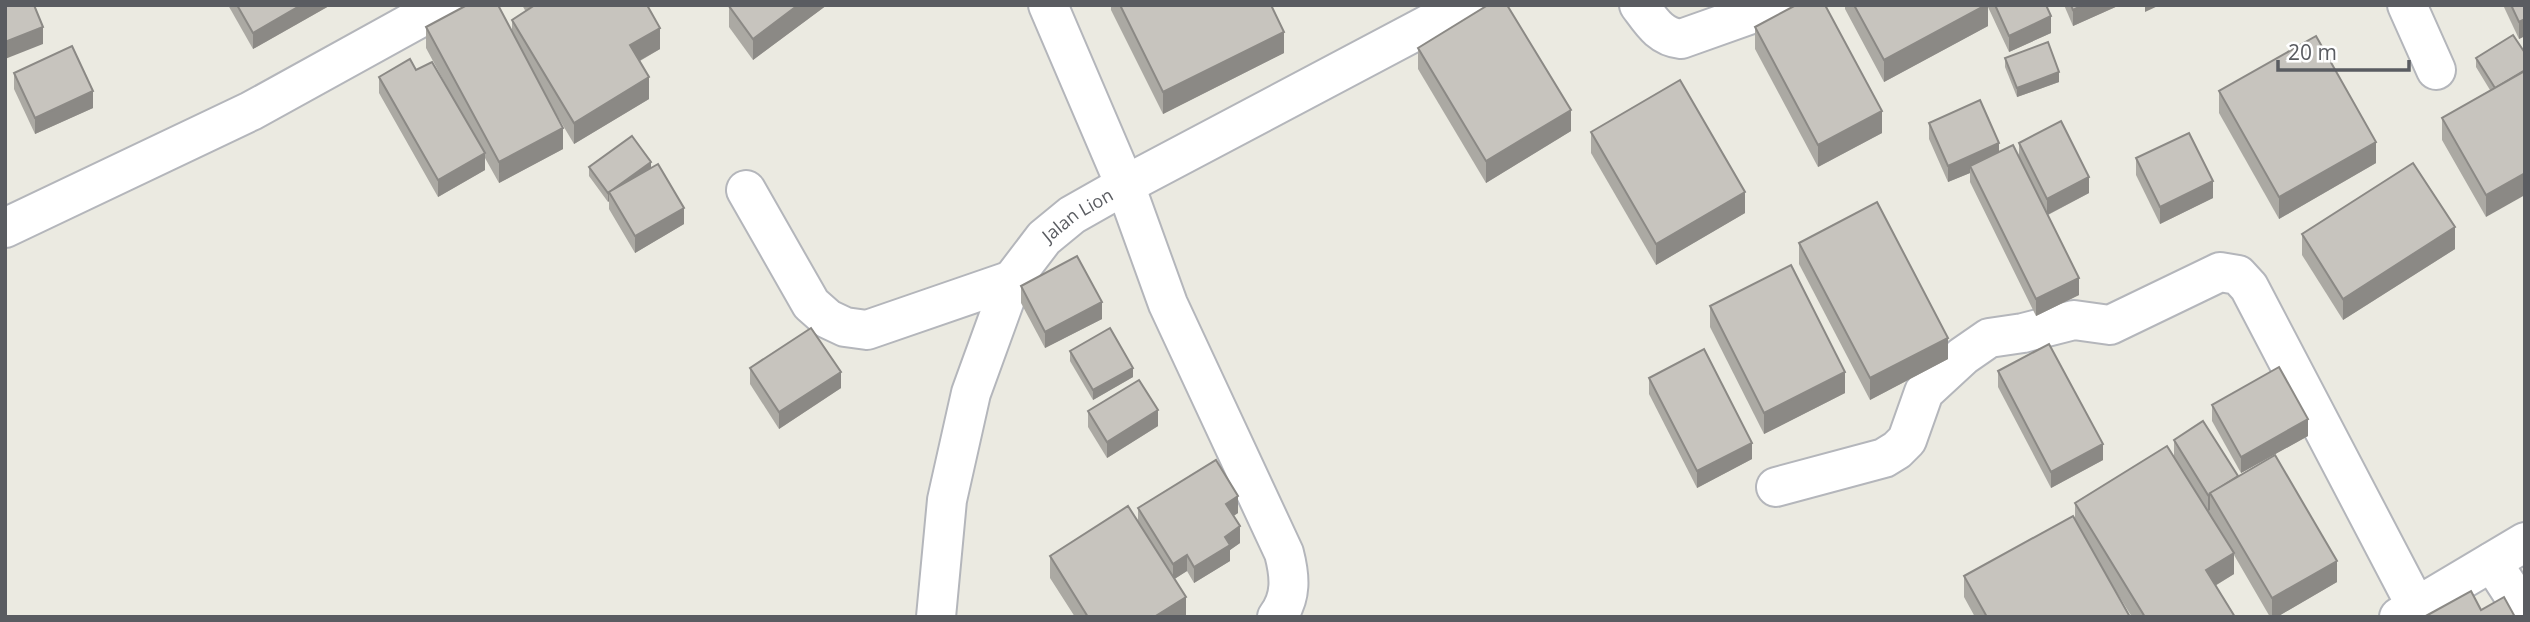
<svg xmlns="http://www.w3.org/2000/svg" width="2530" height="622" font-family="'Open Sans',sans-serif">
  <style>
    .lines { fill: none; stroke-linecap: round; stroke-linejoin: round }
    .minor-casing { stroke: #b4b6bb; stroke-width: 42 }
    .minor { stroke: #fff; stroke-width: 38 }
    .wall { fill: #aba9a3 }
    .shaded-wall { fill: #8b8985 }
    .building { fill: #c7c4be; stroke: #8b8985; stroke-width: 2 }
    .labels { text-anchor: middle; dominant-baseline: central; stroke-width: 5; stroke-linejoin: round; paint-order: stroke }
    .street-label { font-size: 18px; fill: #5a5c61; stroke: #fff }
  </style>
  <rect width="100%" height="100%" fill="#ebeae1"/>
  <g class="lines">
    <g class="minor-casing">
      <g id="minor">
        <path d="M1048,5L1125,185L1168,304L1284,553C1290,576 1292,597 1277,617"/>
        <path d="M1639,5C1651,21 1660,37 1681,39L1777,5"/>
        <polyline points="2407,5 2436,70"/>
        <polyline points="746,190 811,304 828,319 845,327 867,330 1012,280"/>
        <polyline points="5,228 251,111 443,5"/>
        <polyline points="1776,487 1884,458 1897,450 1907,440 1924,392 1963,356 1989,338 2023,333 2074,320 2110,325 2220,272 2238,275 2249,287 2416,606"/>
        <polyline points="2492,562 2525,613"/>
        <path id="s1" d="M936,617L947,500L971,393L1012,280L1044,238L1072,215L1125,185L1465,5"/>
        <polyline points="2399,617 2525,542"/>
      </g>
    </g>
    <use href="#minor" class="minor"/>
  </g>
  <g class="wall">
    <polygon points="228,5 329,5 329,6 253,49"/>
    <polygon points="522,5 647,5 660,49 640,61 649,99 574,144 552,107 563,149 499,183 485,158 485,170 438,197 379,93 379,77 416,70 447,87 426,48 426,27 512,33 512,20 526,12"/>
    <polygon points="827,5 753,60 729,27 729,6"/>
    <polygon points="1111,5 1271,5 1284,53 1163,114 1111,10"/>
    <polygon points="1845,5 2046,5 2051,33 2009,52 1988,7 1988,26 1884,82 1845,9"/>
    <polygon points="2064,5 2120,5 2073,26"/>
    <polygon points="2503,5 2525,5 2525,36 2519,39"/>
    <polygon points="1755,27 1882,133 1818,167 1755,49"/>
    <polygon points="2513,35 2486,217 2442,140 2442,118 2490,90 2476,67 2476,58"/>
    <polygon points="1418,48 1571,131 1486,183 1418,69"/>
    <polygon points="2005,58 2059,82 2017,97 2005,67"/>
    <polygon points="14,73 93,108 35,134 14,89"/>
    <polygon points="2219,91 2376,163 2279,219 2219,113"/>
    <polygon points="1929,123 1999,152 2019,156 2019,143 2089,193 2048,215 2079,295 2036,316 1970,182 1970,173 1948,182 1929,139"/>
    <polygon points="1591,132 1745,213 1656,265 1591,153"/>
    <polygon points="2136,158 2213,198 2160,224 2136,175"/>
    <polygon points="589,167 651,168 684,224 635,253 609,209 609,201 608,202 589,176"/>
    <polygon points="2302,234 2455,249 2343,320 2302,255"/>
    <polygon points="1799,243 1948,359 1870,400 1799,264"/>
    <polygon points="1021,286 1102,319 1045,348 1021,303"/>
    <polygon points="1710,306 1845,393 1764,434 1710,327"/>
    <polygon points="1070,351 1133,377 1093,400 1070,361"/>
    <polygon points="750,368 841,388 779,429 750,384"/>
    <polygon points="1998,371 2103,460 2051,488 1998,387"/>
    <polygon points="1649,378 1752,459 1697,488 1649,394"/>
    <polygon points="2212,405 2308,436 2241,473 2212,421"/>
    <polygon points="1088,411 1158,426 1107,458 1088,427"/>
    <polygon points="2174,440 2238,476 2337,582 2277,617 2270,617 2234,555 2234,574 2215,586 2235,617 2132,617 2109,580 2130,617 1975,617 1964,597 1964,576 2075,518 2075,503 2174,456"/>
    <polygon points="1138,508 1238,513 1233,516 1240,543 1230,550 1230,561 1194,583 1187,571 1174,579 1186,617 1075,617 1050,578 1050,556 1138,522"/>
  </g>
  <g class="shaded-wall">
    <polygon points="301,5 329,6 253,49 253,33"/>
    <polygon points="798,5 827,5 753,60 753,39"/>
    <polygon points="1986,5 1988,5 1988,26 1884,82 1884,60"/>
    <polygon points="2083,5 2120,5 2073,26 2073,10"/>
    <polygon points="2145,5 2160,5 2145,12"/>
    <polygon points="2051,16 2051,33 2009,52 2009,36"/>
    <polygon points="2525,19 2525,36 2519,39 2519,22"/>
    <polygon points="43,27 43,44 5,59 5,42"/>
    <polygon points="660,28 660,49 630,66 630,45"/>
    <polygon points="1284,32 1284,53 1163,114 1163,92"/>
    <polygon points="2059,72 2059,82 2017,97 2017,88"/>
    <polygon points="649,77 649,99 574,144 574,123"/>
    <polygon points="93,91 93,108 35,134 35,118"/>
    <polygon points="1571,110 1571,131 1486,183 1486,161"/>
    <polygon points="1882,111 1882,133 1818,167 1818,145"/>
    <polygon points="563,128 563,149 499,183 499,162"/>
    <polygon points="2376,142 2376,163 2279,219 2279,197"/>
    <polygon points="1999,143 1999,160 1970,166 1970,173 1948,182 1948,166"/>
    <polygon points="485,153 485,170 438,197 438,180"/>
    <polygon points="651,162 651,171 609,192 609,201 608,202 608,193"/>
    <polygon points="2525,173 2525,195 2486,217 2486,195"/>
    <polygon points="2089,177 2089,193 2047,215 2047,199"/>
    <polygon points="2213,181 2213,198 2160,224 2160,207"/>
    <polygon points="1745,192 1745,213 1656,265 1656,244"/>
    <polygon points="684,208 684,224 635,253 635,236"/>
    <polygon points="2455,227 2455,249 2343,320 2343,299"/>
    <polygon points="2079,278 2079,295 2036,316 2036,299"/>
    <polygon points="1102,302 1102,319 1045,348 1045,332"/>
    <polygon points="1948,338 1948,359 1870,400 1870,378"/>
    <polygon points="1133,368 1133,377 1093,400 1093,390"/>
    <polygon points="841,372 841,388 779,429 779,412"/>
    <polygon points="1845,372 1845,393 1764,434 1764,413"/>
    <polygon points="1158,410 1158,426 1107,458 1107,442"/>
    <polygon points="2308,419 2308,436 2241,473 2241,457"/>
    <polygon points="1752,443 1752,459 1697,488 1697,471"/>
    <polygon points="2103,444 2103,460 2051,488 2051,472"/>
    <polygon points="2210,493 2210,510 2208,511 2208,495"/>
    <polygon points="1238,496 1238,513 1226,521 1226,504"/>
    <polygon points="1240,526 1240,543 1230,550 1230,561 1194,583 1194,567 1225,537"/>
    <polygon points="2234,553 2234,574 2206,591 2206,570"/>
    <polygon points="1187,555 1187,571 1173,580 1173,564"/>
    <polygon points="2337,561 2337,582 2277,617 2272,617 2272,598"/>
    <polygon points="1186,597 1186,617 1154,617"/>
  </g>
  <g class="building">
    <polygon points="5,5 34,5 43,27 5,42"/>
    <polygon points="237,5 301,5 253,33"/>
    <polygon points="467,5 498,5 563,128 499,162 426,27"/>
    <polygon points="535,5 647,5 660,28 630,45 649,77 574,123 512,20"/>
    <polygon points="731,5 798,5 753,39 729,6"/>
    <polygon points="1120,5 1271,5 1284,32 1163,92"/>
    <polygon points="1488,5 1507,5 1571,110 1486,161 1418,48"/>
    <polygon points="1796,5 1825,5 1882,111 1818,145 1755,27"/>
    <polygon points="1854,5 1986,5 1884,60"/>
    <polygon points="1995,5 2046,5 2051,16 2009,36"/>
    <polygon points="2071,5 2083,5 2073,10"/>
    <polygon points="2511,5 2525,5 2525,19 2519,22"/>
    <polygon points="2513,35 2525,53 2525,70 2495,88 2476,58"/>
    <polygon points="2316,36 2376,142 2279,197 2219,91"/>
    <polygon points="2048,42 2059,72 2017,88 2005,58"/>
    <polygon points="72,46 93,91 35,118 14,73"/>
    <polygon points="410,59 416,70 432,62 485,153 438,180 379,77"/>
    <polygon points="2525,71 2525,173 2486,195 2442,118"/>
    <polygon points="1680,80 1745,192 1656,244 1591,132"/>
    <polygon points="1980,100 1999,143 1948,166 1929,123"/>
    <polygon points="2061,121 2089,177 2047,199 2019,143"/>
    <polygon points="2189,133 2213,181 2160,207 2136,158"/>
    <polygon points="632,136 651,162 608,193 589,167"/>
    <polygon points="2013,145 2079,278 2036,299 1970,166"/>
    <polygon points="2413,163 2455,227 2343,299 2302,234"/>
    <polygon points="658,164 684,208 635,236 609,192"/>
    <polygon points="1877,202 1948,338 1870,378 1799,243"/>
    <polygon points="1077,256 1102,302 1045,332 1021,286"/>
    <polygon points="1791,265 1845,372 1764,413 1710,306"/>
    <polygon points="811,328 841,372 779,412 750,368"/>
    <polygon points="1110,328 1133,368 1093,390 1070,351"/>
    <polygon points="2049,344 2103,444 2051,472 1998,371"/>
    <polygon points="1704,349 1752,443 1697,471 1649,378"/>
    <polygon points="2279,367 2308,419 2241,457 2212,405"/>
    <polygon points="1139,380 1158,410 1107,442 1088,411"/>
    <polygon points="2203,421 2238,476 2208,495 2174,440"/>
    <polygon points="2167,446 2234,553 2206,570 2235,617 2145,617 2075,503"/>
    <polygon points="2275,455 2337,561 2272,598 2210,493"/>
    <polygon points="1216,460 1238,496 1226,504 1240,526 1225,537 1230,545 1194,567 1187,555 1173,564 1138,508"/>
    <polygon points="1128,506 1186,597 1154,617 1088,617 1050,556"/>
    <polygon points="2073,516 2130,617 1987,617 1964,576"/>
    <polygon points="2471,591 2481,610 2504,597 2515,617 2424,617"/>
  </g>
  <g class="labels">
    <g class="street-label">
      <text stroke="none"><textPath href="#s1" startOffset="441">Jalan Lion</textPath></text>
    </g>
  </g>
  <rect width="2530" height="622" fill="none" stroke="#5a5c61" stroke-width="14"/>
  <path d="M2278 60v10h131v-10" fill="none" stroke="#5a5c61" stroke-width="3.5"/>
  <text x="2288" y="60" font-size="21" fill="#5a5c61" stroke="#ffffff" stroke-width="5" paint-order="stroke">20 m</text>
</svg>
